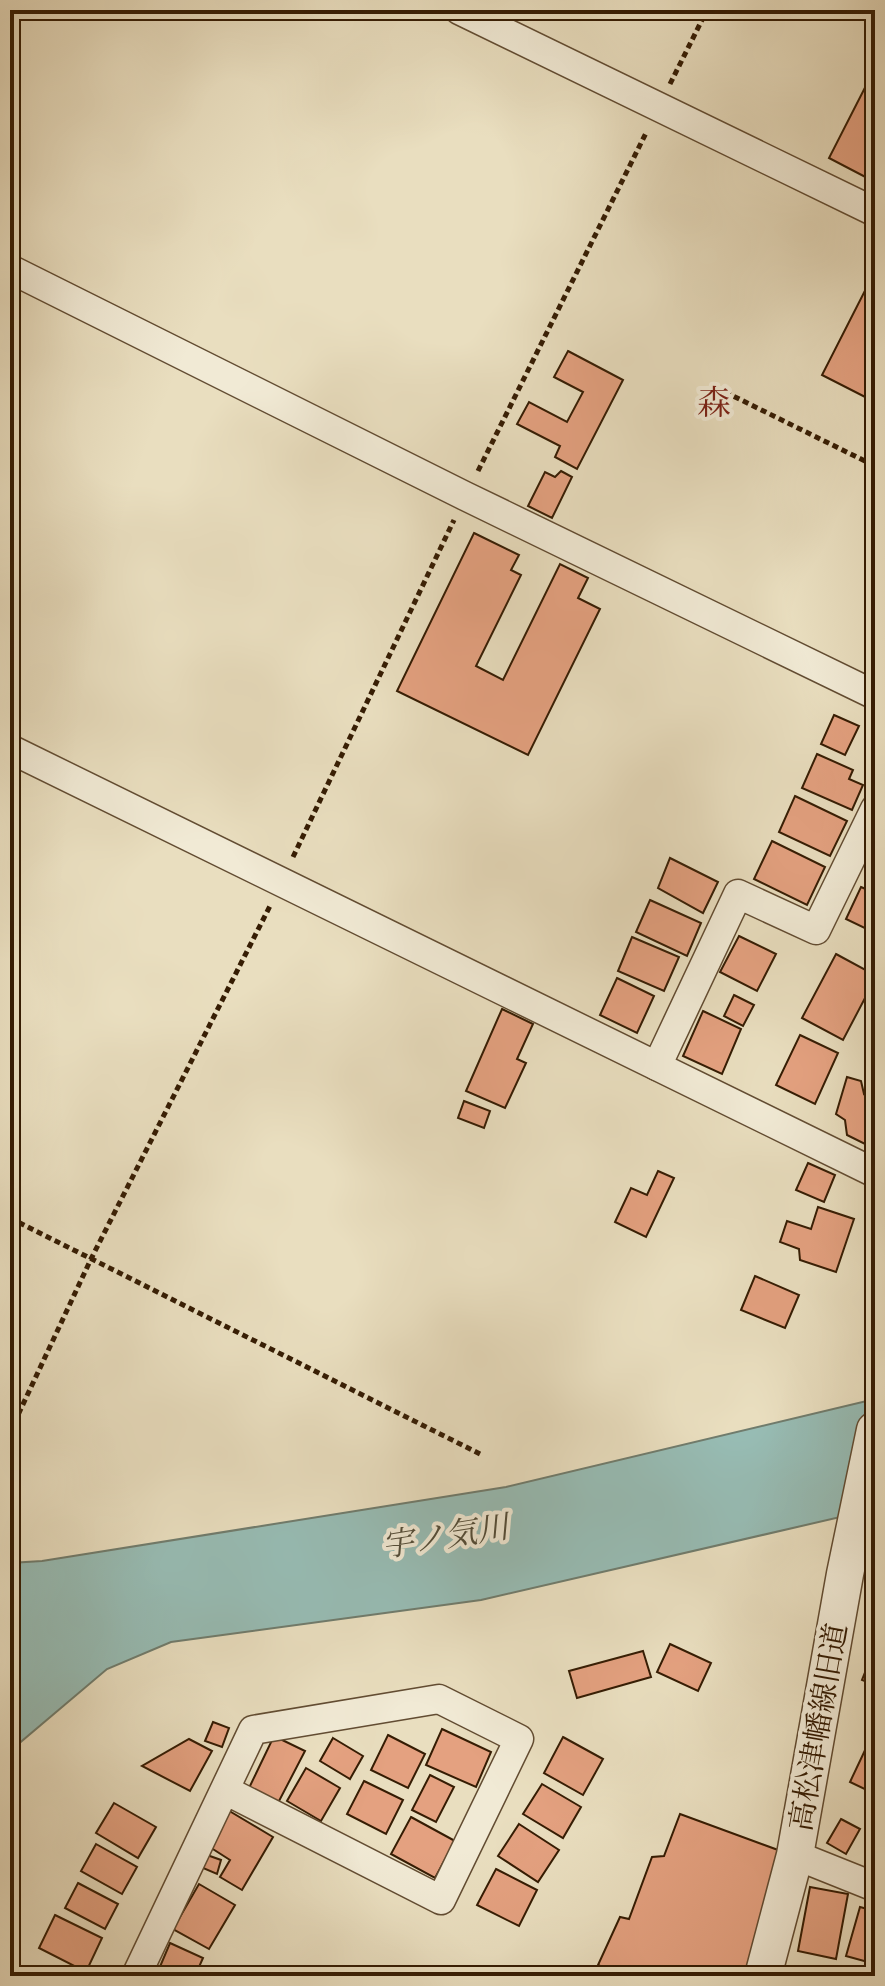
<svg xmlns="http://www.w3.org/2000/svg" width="885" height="1986" font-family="'EB Garamond','Noto Serif JP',serif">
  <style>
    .water { fill: #97bcb4; stroke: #707c6d; stroke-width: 2 }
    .building { fill: #e4a180; stroke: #351c03; stroke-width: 2 }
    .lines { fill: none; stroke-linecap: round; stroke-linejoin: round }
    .minor-casing { stroke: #624c32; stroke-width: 31 }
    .tertiary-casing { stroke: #624c32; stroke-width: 39 }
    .path { stroke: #351c03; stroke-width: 5; stroke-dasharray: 6 4; stroke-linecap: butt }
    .minor { stroke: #f1ead5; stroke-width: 28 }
    .tertiary { stroke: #f1ead5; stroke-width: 36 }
    .labels { text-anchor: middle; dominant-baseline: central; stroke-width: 8; stroke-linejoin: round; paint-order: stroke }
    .street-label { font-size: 30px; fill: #351c03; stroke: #f1ead5 }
    .water-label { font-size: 32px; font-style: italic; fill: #524c38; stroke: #f1ead5 }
    .quarter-label { font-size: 34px; fill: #7a1f14; stroke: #f1ead5 }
  </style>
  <rect width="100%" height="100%" fill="#e9debf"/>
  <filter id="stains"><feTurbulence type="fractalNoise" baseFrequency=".0025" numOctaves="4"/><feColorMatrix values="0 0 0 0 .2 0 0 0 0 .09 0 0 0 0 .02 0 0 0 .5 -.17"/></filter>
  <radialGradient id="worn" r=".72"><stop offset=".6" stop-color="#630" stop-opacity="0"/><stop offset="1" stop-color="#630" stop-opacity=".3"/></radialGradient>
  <polygon class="water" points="875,1399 875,1509 481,1600 171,1642 107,1669 10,1751 10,1563 42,1561 506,1487"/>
  <g class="building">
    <polygon points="875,68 875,182 829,158"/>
    <polygon points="875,271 875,402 822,375"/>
    <polygon points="568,351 623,380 577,469 555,457 560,446 517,424 529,402 567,422 583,392 554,377"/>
    <polygon points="561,471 572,477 552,518 528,506 545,472 555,477"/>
    <polygon points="474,533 519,555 511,570 521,575 476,666 503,680 560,564 588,578 578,598 600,609 528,755 397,691"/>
    <polygon points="834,715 859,726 845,755 821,744"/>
    <polygon points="817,754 853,770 849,779 863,785 852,810 802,788"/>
    <polygon points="795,796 847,821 830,856 779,832"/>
    <polygon points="772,841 825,867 807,905 754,879"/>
    <polygon points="670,858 718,882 703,913 658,888"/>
    <polygon points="861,887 875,893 875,933 846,919"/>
    <polygon points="650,900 701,923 687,956 636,932"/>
    <polygon points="739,936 776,954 757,991 720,972"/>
    <polygon points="632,937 679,957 664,991 618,971"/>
    <polygon points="836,954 875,975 875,979 843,1040 802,1018"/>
    <polygon points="617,978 654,996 637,1033 600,1015"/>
    <polygon points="734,995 754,1005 743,1026 724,1016"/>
    <polygon points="502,1009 533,1024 517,1059 526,1063 505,1108 466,1091"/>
    <polygon points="703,1011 741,1029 722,1074 683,1056"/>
    <polygon points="875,1025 875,1046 866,1041"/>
    <polygon points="800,1035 838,1053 815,1104 776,1085"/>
    <polygon points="847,1077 861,1081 864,1094 875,1088 875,1149 847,1135 845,1120 836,1114"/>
    <polygon points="464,1101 490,1111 484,1128 458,1118"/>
    <polygon points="808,1163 835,1175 824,1202 796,1190"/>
    <polygon points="658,1171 674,1178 646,1237 615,1222 631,1188 647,1195"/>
    <polygon points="818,1207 854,1219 836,1272 800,1260 799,1249 780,1242 787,1221 811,1229"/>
    <polygon points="755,1276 799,1295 785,1328 741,1310"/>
    <polygon points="670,1644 711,1663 698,1691 657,1672"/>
    <polygon points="643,1651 651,1677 577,1698 569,1671"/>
    <polygon points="872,1655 875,1656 875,1685 862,1680"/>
    <polygon points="213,1722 229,1728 222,1747 205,1741"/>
    <polygon points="442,1729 491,1752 476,1787 426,1765"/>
    <polygon points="875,1729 875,1794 850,1782"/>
    <polygon points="388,1735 425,1754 408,1788 371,1770"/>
    <polygon points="274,1736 305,1751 278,1803 249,1788"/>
    <polygon points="563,1737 603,1759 583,1795 544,1773"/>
    <polygon points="333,1738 363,1756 350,1779 320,1761"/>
    <polygon points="189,1739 212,1751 190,1791 142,1766"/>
    <polygon points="306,1768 340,1788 321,1821 287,1801"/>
    <polygon points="430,1775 454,1787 436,1822 412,1810"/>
    <polygon points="364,1781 403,1800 386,1834 347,1814"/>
    <polygon points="542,1784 581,1807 563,1838 523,1814"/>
    <polygon points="114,1803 156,1827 138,1858 96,1833"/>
    <polygon points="226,1809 273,1837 242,1890 220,1877 230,1860 205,1844"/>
    <polygon points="680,1814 778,1850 745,1976 622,1976 598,1965 620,1917 629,1919 652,1857 664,1856"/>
    <polygon points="411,1817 455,1841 435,1878 391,1854"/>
    <polygon points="841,1819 860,1829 846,1854 827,1843"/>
    <polygon points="519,1824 559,1850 538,1882 498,1856"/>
    <polygon points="96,1844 137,1867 122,1894 81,1871"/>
    <polygon points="207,1855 221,1860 217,1874 203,1868"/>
    <polygon points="496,1869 537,1890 519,1926 477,1905"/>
    <polygon points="78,1883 118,1904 105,1929 65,1908"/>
    <polygon points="199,1884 235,1905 209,1949 173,1929"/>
    <polygon points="810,1887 848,1894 836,1959 798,1951"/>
    <polygon points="860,1907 875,1911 875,1964 846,1956"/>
    <polygon points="55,1915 102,1938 86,1972 39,1948"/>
    <polygon points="170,1943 203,1958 195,1976 156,1976"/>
  </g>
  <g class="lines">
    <g class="minor-casing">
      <g id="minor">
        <polyline points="459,10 875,212"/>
        <polyline points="10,269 465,496 875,695"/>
        <polyline points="10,749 875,1173"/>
        <polyline points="657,1066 738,894 816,930 875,809"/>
        <polyline points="795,1855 875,1887"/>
        <polyline points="136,1976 253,1730 439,1699 519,1739 441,1900 225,1790"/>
      </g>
    </g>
    <g class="tertiary-casing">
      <polyline id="tertiary" points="763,1976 795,1855 845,1574 875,1430"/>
    </g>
    <g class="path">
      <polyline points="670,84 707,10"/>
      <polyline points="725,392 875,466"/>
      <polyline points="478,471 646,133"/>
      <polyline points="293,857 454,520"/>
      <polyline points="10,1218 480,1454"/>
      <polyline points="10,1432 91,1259 270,906"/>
    </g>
    <use href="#minor" class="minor"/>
    <use href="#tertiary" class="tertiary"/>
  </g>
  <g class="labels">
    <g class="street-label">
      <text transform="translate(818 1727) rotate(-80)">高松津幡線旧道</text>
    </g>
    <g class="water-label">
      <text transform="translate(445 1536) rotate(-9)">宇ノ気川</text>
    </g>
    <g class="quarter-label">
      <text x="714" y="402">森</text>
    </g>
  </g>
  <rect width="885" height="1986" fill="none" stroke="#e9debf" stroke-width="40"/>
  <rect x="12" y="12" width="861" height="1962" fill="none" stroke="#351c03" stroke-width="4"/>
  <rect x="20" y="20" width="845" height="1946" fill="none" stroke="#351c03" stroke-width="2"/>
  <rect width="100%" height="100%" filter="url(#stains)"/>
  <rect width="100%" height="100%" fill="url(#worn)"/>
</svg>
